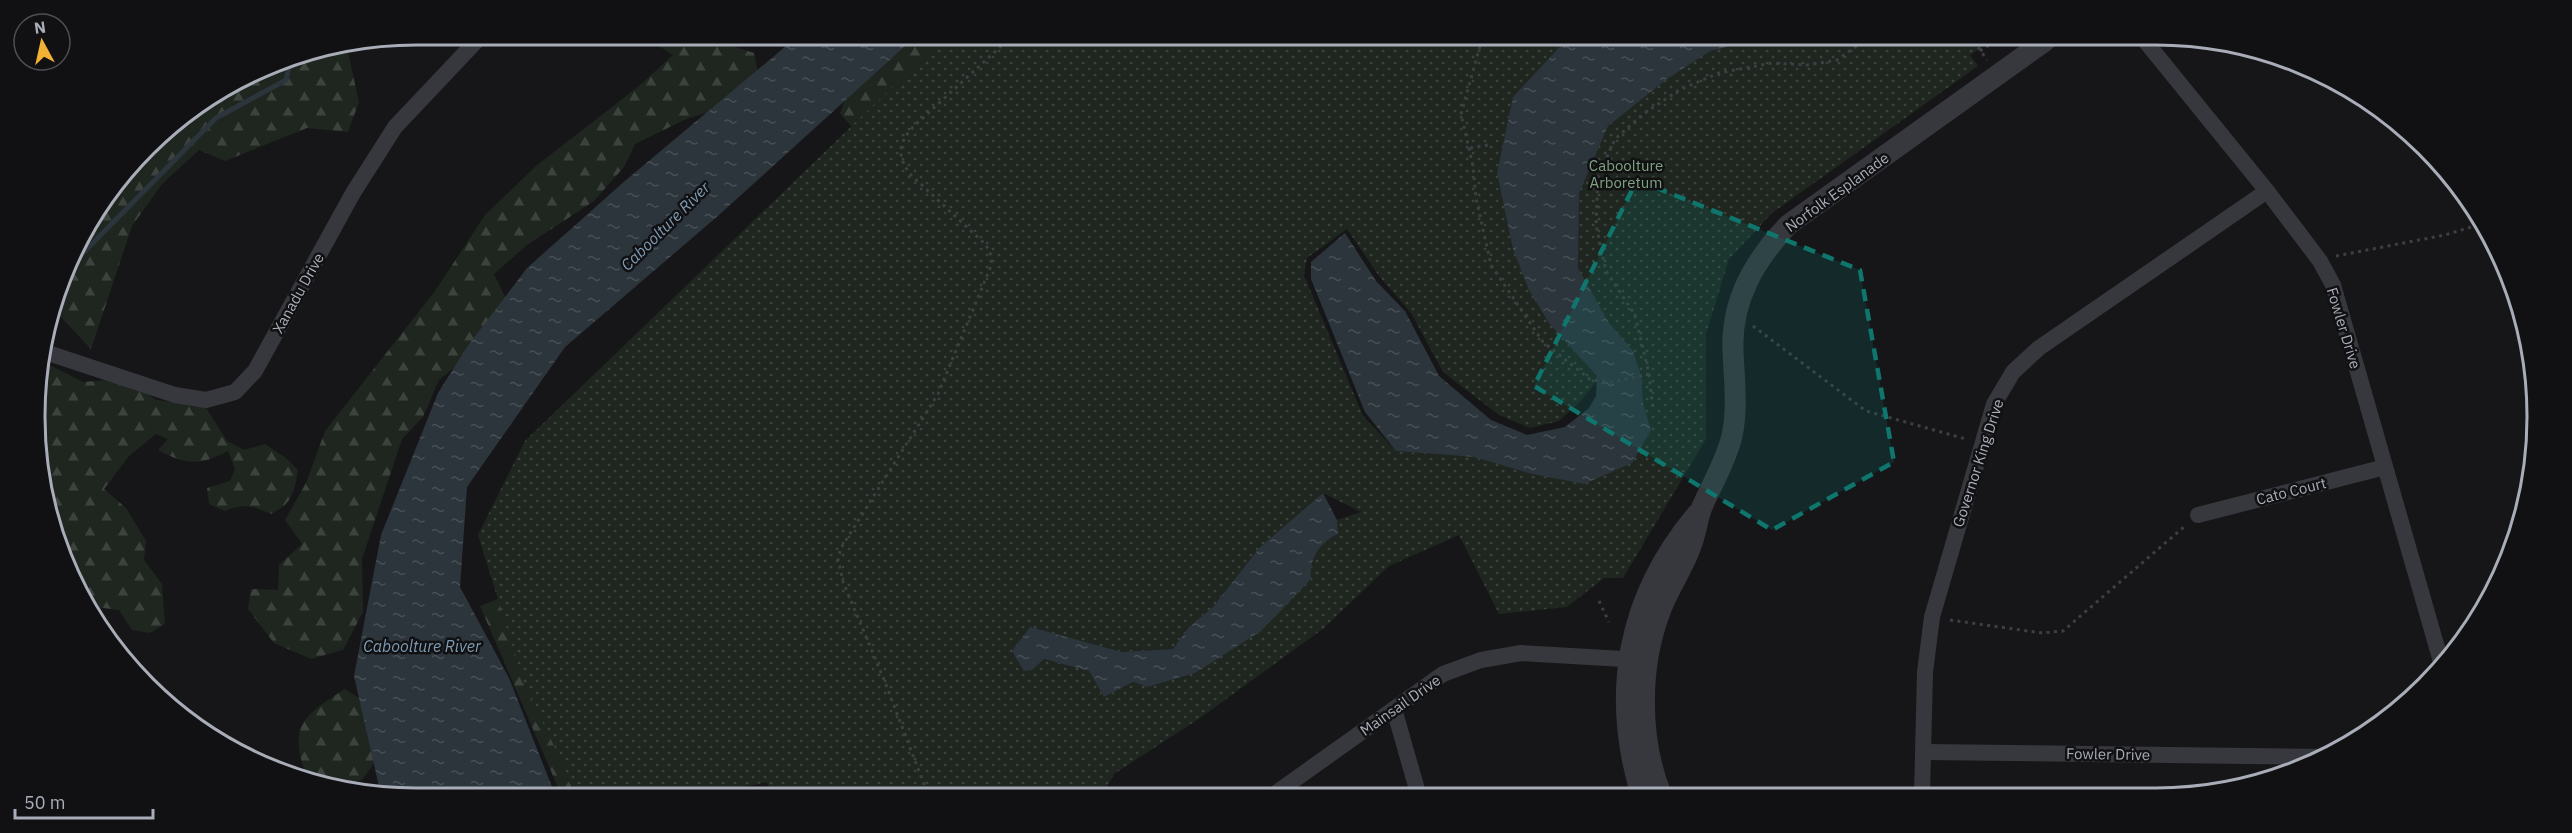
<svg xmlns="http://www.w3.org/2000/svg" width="2572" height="833" font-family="'IBM Plex Sans',sans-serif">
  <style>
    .forest { fill: url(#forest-firs) }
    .park { fill: url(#park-dots); fill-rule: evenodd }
    .water { fill: url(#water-ripples) }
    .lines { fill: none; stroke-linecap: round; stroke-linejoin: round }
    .stream { stroke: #2c353c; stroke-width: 5 }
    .path { stroke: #3d3f44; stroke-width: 3; stroke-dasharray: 3 4.5; stroke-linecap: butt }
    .minor { stroke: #37383d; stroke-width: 16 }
    .tertiary { stroke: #37383d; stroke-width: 21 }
    .marked { fill: #0f766e; fill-opacity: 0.2; stroke: #0f766e; stroke-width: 4.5; stroke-dasharray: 12 8; stroke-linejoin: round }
    .labels { text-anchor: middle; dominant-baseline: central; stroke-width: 5; stroke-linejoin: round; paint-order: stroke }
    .park-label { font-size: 15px; fill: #7fa381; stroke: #111113 }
    .street-label { font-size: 15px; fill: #a8adb8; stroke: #111113 }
    .water-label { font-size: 16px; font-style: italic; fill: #7f9bb3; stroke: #111113 }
    .rim { fill: none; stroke: #a8adb8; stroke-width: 3 }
  </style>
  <defs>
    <pattern id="forest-firs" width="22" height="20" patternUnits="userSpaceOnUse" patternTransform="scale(1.5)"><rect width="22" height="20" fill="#1e261f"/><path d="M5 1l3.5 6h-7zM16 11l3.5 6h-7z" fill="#3c433d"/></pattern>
    <pattern id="park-dots" width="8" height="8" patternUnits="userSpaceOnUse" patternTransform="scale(1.5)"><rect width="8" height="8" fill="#1e261f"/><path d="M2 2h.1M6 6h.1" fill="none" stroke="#3c433d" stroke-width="1.8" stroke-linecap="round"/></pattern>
    <pattern id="water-ripples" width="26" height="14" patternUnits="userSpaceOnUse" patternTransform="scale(1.5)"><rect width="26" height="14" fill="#2c353c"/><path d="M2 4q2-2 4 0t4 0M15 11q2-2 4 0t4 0" fill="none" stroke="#485056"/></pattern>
  </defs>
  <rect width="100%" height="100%" fill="#161618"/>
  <g class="forest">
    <polygon points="662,36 730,36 720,42 754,53 759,76 728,106 686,119 635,144 624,167 594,201 527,245 494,274 512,311 463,360 439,380 423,417 402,439 362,559 363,612 343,650 311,659 274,643 248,609 251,589 278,590 279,565 302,544 285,520 306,483 325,431 435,291 485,215 536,166 639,86 673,55 659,46"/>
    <polygon points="903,36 1041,37 866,144 840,113 850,87"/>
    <polygon points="347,48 359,102 348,132 307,128 225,161 199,150 162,184 132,226 91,349 55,311 74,247 164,130 271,63"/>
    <path d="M40,360L83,382L116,379L139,387L156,400L205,406L227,441L244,450L265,444L286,458L298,470C294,493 292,504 271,514C252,506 245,503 225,511L209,504L207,488L230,481L235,469L228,451C200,466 186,465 158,450L168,439L156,434L129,456L104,489L126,508L146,541L144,560L162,584L165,624L150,633L132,630L119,610L89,606L47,515L38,367Z"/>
    <polygon points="518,591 585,763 569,792 560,792 480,606"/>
    <path d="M345,689L362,700L382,752L362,780L335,785L307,777C287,726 303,716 345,689Z"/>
  </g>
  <path class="park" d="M944,37L1991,41L1970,55L1978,66L1772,213L1729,259L1706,334V439L1623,578H1604L1567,607L1499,614L1459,535L1389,566L1324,628L1200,718L1114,774L1103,793L773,792L766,782L721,792H576L524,683L478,535L525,441ZM1347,229L1379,276L1411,313L1443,372L1499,415L1530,428L1559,421L1580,402L1596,382L1641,376L1643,403L1651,430L1584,484L1532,474L1474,457L1396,451L1363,416L1304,275L1307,258ZM1323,493L1361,512L1337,520L1338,534C1320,542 1309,559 1311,579L1195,673L1148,687L1133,682L1104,697L1089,671L1044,659L1030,628L1122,652L1173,649L1189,627L1213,607L1260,547Z"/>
  <g class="water">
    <polygon points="798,36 915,37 719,215 565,347 467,487 460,587 509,678 554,792 380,791 354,676 381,535 438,393 467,347 527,268 626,180"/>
    <polygon points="1567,39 1755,40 1710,51 1667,79 1608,126 1579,193 1578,268 1609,323 1633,351 1641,376 1643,403 1651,430 1632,463 1584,484 1532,474 1474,457 1396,451 1365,412 1311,279 1311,262 1345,233 1376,281 1405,311 1439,376 1491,420 1527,435 1565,427 1589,408 1596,396 1597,376 1549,323 1529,290 1513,249 1497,173 1513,97"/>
    <path d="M1323,493L1337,520L1338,534C1320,542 1309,559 1311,579L1261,631L1195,673L1148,687L1133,682L1104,697L1089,671L1044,659L1032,670L1024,671L1012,651L1030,627L1122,652L1173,649L1189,627L1213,607L1260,547Z"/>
  </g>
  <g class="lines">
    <polyline class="stream" points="71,258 80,256 216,118 286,80 291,59"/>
    <g class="path">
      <polyline points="1482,39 1461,114 1473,166 1476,198 1491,265 1543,342 1591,380 1613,382 1649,374 1635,315 1606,271 1596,225 1598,177 1615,139 1642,115 1679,90 1719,73 1772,63 1807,65 1837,60 1865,40"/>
      <polyline points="1974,41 1987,60"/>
      <polyline points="1980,51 1995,41"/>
      <polyline points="1470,148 1488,145"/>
      <polyline points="2336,256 2445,235 2481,224"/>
      <polyline points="1753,326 1866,411 1966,439"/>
      <polyline points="1649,374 1653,410"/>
      <polyline points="1599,601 1609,622"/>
      <polyline points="1950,620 2042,633 2063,631 2185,526"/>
      <path d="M927,792L883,677L843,582L838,559L841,548L938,394L991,266V255L986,245L910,174C897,156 898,144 913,127L1011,37"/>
    </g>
    <g class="minor">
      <polyline points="2146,42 2267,191 2320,261 2333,285 2442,665"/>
      <polyline points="42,351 175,395 206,400 235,392 255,371 353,193 395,127 482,35"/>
      <polyline points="2198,515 2385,467"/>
      <polyline points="1394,709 1418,793"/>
      <polyline points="1924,752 2328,757"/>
      <polyline points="1276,793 1443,674 1481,660 1521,653 1641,660"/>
      <polyline points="1922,795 1925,672 1932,617 1994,404 2013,372 2039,348 2267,191"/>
    </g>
    <g class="tertiary">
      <path d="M1641,794C1610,691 1628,596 1697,514"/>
      <path d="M1661,794C1639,739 1639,667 1660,612C1668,589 1683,569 1691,546C1696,534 1697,520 1702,507C1712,484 1726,461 1732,436C1738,408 1734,378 1733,350C1731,300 1755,260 1788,225L2045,41"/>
    </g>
  </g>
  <path class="marked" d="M1637,180L1860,270L1894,462L1772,530L1534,386Z"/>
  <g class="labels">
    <g class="park-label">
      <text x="1626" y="165">Caboolture<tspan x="1626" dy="17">Arboretum</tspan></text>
    </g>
    <g class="street-label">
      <text transform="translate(1837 192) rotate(-36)">Norfolk Esplanade</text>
      <text transform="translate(298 293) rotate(-61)">Xanadu Drive</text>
      <text transform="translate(2344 328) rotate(73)">Fowler Drive</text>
      <text transform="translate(1978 463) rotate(-72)">Governor King Drive</text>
      <text transform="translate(2291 491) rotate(-14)">Cato Court</text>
      <text transform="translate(1400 705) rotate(-35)">Mainsail Drive</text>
      <text transform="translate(2108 754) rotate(1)">Fowler Drive</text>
    </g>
    <g class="water-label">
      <text transform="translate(665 226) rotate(-45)">Caboolture River</text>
      <text x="422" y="646">Caboolture River</text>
    </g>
  </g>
  <path d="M0 0H2572V833H0ZM416 45H2156A371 371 0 0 1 2527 416V417A371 371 0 0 1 2156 788H416A371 371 0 0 1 45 417V416A371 371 0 0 1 416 45Z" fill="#111113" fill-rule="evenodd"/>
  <path class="rim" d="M416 45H2156A371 371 0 0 1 2527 416V417A371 371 0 0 1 2156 788H416A371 371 0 0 1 45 417V416A371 371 0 0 1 416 45Z"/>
  <g transform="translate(42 42) rotate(352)"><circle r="28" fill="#111113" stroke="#4d4f55" stroke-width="1.5"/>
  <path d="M0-4.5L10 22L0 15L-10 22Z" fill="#f2b134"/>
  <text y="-9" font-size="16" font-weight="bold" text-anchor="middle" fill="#a8adb8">N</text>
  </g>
  <path d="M15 809v9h138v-9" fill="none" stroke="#a8adb8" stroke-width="3"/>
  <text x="24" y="809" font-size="18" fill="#a8adb8" stroke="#111113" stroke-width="4.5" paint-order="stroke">50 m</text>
</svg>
